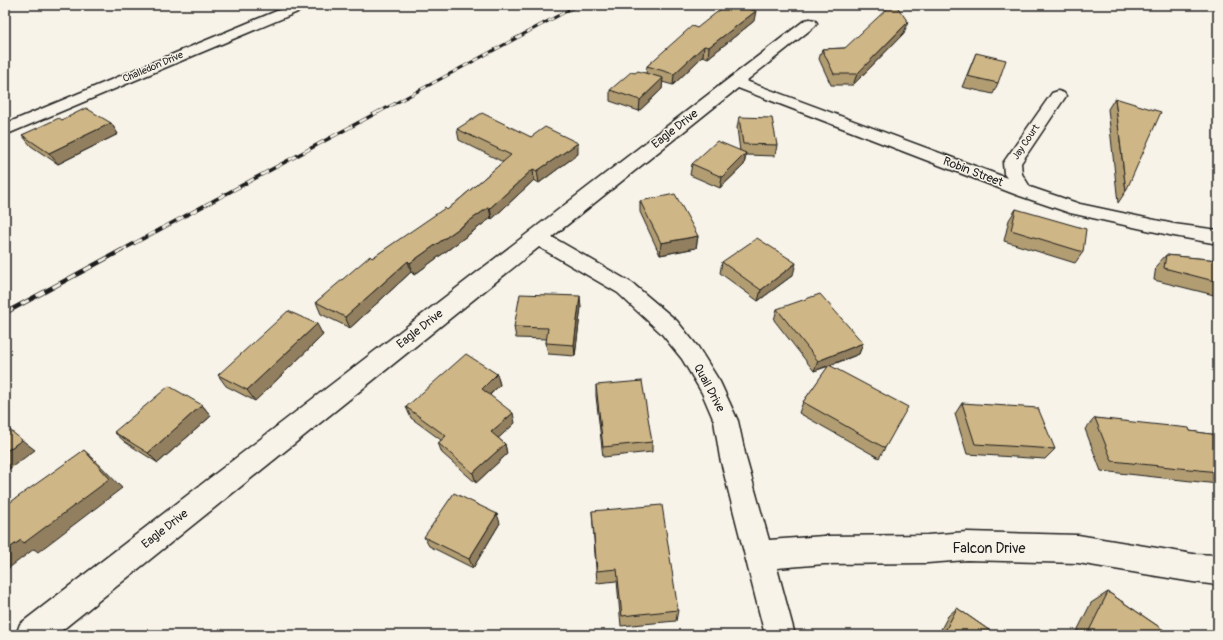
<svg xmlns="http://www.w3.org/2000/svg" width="1223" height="640" font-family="Pangolin,sans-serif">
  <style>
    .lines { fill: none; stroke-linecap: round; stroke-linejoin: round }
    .street-casing { stroke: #1c1c1c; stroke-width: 3 }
    .street { fill: #f7f3e8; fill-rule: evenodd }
    .rail-far2-casing { stroke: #1c1c1c; stroke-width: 3 }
    .rail-far1-casing { stroke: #1c1c1c; stroke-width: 3.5 }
    .rail-casing { stroke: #1c1c1c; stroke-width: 4.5 }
    .rail-far2 { stroke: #f7f3e8; stroke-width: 2; stroke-dasharray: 6; stroke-linecap: butt }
    .rail-far1 { stroke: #f7f3e8; stroke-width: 2.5; stroke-dasharray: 8; stroke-linecap: butt }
    .rail { stroke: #f7f3e8; stroke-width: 3; stroke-dasharray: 9; stroke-linecap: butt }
    .wall { fill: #b29d73; stroke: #1c1c1c }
    .shaded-wall { fill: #917f5e; stroke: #1c1c1c }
    .building { fill: #cfb686; stroke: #1c1c1c }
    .labels { text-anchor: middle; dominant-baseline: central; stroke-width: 3; stroke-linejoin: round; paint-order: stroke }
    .far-street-label { font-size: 10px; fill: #1c1c1c; stroke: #f7f3e8 }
    .street-label { font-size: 12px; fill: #1c1c1c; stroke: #f7f3e8 }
    .near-street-label { font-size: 14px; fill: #1c1c1c; stroke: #f7f3e8 }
  </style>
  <rect width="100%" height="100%" fill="#f7f3e8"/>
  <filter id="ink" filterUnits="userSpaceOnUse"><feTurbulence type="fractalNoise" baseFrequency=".025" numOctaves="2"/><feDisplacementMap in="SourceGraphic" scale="8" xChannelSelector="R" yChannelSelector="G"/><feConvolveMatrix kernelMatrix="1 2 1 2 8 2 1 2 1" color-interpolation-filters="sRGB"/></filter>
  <g filter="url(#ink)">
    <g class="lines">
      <g class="street-casing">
        <g id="street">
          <polygon points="291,5 309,5 307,8 5,135 5,124"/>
          <polygon points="810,19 815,20 817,23 815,26 746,81 1007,178 1004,174 1003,163 1052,93 1058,91 1064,93 1066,96 1021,163 1022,174 1030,187 1080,204 1174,224 1218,230 1218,244 1174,236 1070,213 1017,195 738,88 552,237 632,283 677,321 698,347 720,382 738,421 746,458 769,540 824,536 927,535 967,532 1078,535 1193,554 1218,555 1218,585 1193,582 1078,563 967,560 927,563 824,564 777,568 795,635 765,635 720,458 714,421 702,393 682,359 661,333 637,311 618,293 539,247 56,635 16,635 20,624 805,20"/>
        </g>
      </g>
      <use href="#street" class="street"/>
      <g class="rail-far2-casing">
        <polyline id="rail-far2" points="379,112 578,5"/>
      </g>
      <g class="rail-far1-casing">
        <polyline id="rail-far1" points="120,251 380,111"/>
      </g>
      <g class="rail-casing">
        <polyline id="rail" points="5,313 122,250"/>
      </g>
      <use href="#rail-far2" class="rail-far2"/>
      <use href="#rail-far1" class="rail-far1"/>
      <use href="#rail" class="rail"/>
    </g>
    <g class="wall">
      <polygon points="754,21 708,58 703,56 673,85 662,82 662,89 639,111 610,101 610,90 646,73 647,66 697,28"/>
      <polygon points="904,33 853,85 831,85 819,59 822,49 845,48"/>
      <polygon points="976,53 998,83 993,94 962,87"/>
      <polygon points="1115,98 1126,191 1118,203 1108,109"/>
      <polygon points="739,117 777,145 775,156 746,155 744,165 720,188 690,175 692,164 740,151 737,128"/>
      <polygon points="62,120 111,123 118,134 58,164 31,146 22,135"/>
      <polygon points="457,129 531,137 578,154 539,183 534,180 492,219 491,218 414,275 411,272 350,328 321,314 316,302 372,258 447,210 503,162 459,140"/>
      <polygon points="640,201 698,236 696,248 660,255 640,212"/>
      <polygon points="1016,209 1083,252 1075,263 1004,241 1009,220"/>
      <polygon points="1166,255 1218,260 1218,296 1154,280 1156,266"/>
      <polygon points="722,262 793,275 758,301 720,273"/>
      <polygon points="581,307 575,356 548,354 546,343 547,339 516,338 514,327"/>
      <polygon points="777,309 863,343 859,354 829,366 885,448 879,458 799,413 803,402 829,366 814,371 774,320"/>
      <polygon points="323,335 255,401 226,386 218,375"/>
      <polygon points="497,374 500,385 490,395 515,423 498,438 505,444 507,454 476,483 442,453 438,443 441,440 411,418 406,407"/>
      <polygon points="596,385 652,442 652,452 603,457 596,396"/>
      <polygon points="962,403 1055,449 1045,459 967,454 955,414"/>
      <polygon points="202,405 211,416 158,463 125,442 114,432"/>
      <polygon points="1095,418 1218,435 1218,484 1101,471 1085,429"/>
      <polygon points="592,511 678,610 676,621 621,626 617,581 597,583"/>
      <polygon points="500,523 473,568 429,546 424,537"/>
      <polygon points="1108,592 1171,635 1075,635 1091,603"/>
      <polygon points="957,608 996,635 938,635 948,616"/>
    </g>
    <g class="shaded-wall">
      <polygon points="756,11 754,21 708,58 709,47"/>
      <polygon points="908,22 904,33 853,85 857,74"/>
      <polygon points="704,46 703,56 673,85 674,74"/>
      <polygon points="663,78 662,89 639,111 640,100"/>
      <polygon points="111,123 118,134 58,164 49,153"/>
      <polygon points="578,143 578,154 539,183 537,171"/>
      <polygon points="746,153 744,165 720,188 722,177"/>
      <polygon points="533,169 534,180 492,219 490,208"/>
      <polygon points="489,207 491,218 414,275 410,263"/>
      <polygon points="698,236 696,248 660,255 661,243"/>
      <polygon points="408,261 411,272 350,328 345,317"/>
      <polygon points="796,263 793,275 758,301 761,290"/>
      <polygon points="580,296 581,307 575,356 574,345"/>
      <polygon points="317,324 323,335 255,401 247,390"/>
      <polygon points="863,343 859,354 814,371 818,361"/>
      <polygon points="497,374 500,385 485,399 482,389"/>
      <polygon points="202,405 211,416 158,463 148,453"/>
      <polygon points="513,413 515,423 493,443 491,432"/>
      <polygon points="22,440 35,450 5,472 5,452"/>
      <polygon points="505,444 507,454 476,483 473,473"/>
      <polygon points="84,450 95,460 122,488 38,552 34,549 5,571 5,551 21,540"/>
      <polygon points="497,514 500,523 473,568 469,559"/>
    </g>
    <g class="building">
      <polygon points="726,5 735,5 756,11 709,47 704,46 674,74 647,66 692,26 697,28"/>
      <polygon points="891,5 896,5 908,22 857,74 834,74 822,49 845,48"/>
      <polygon points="976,53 1006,60 998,83 967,76"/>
      <polygon points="638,71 663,78 640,100 610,90 631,72 635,73"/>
      <polygon points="1115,98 1161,112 1126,191"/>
      <polygon points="86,108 111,123 49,153 22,135 59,118 62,120"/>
      <polygon points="482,113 531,137 545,127 578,143 537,171 533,169 490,208 489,207 410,263 408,261 345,317 316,302 370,256 372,258 445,208 447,210 511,155 457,129"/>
      <polygon points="739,117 772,118 777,145 743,144"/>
      <polygon points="717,141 746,153 722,177 692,164"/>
      <polygon points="675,194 698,236 661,243 640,201"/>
      <polygon points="1016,209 1086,229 1083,252 1011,230"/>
      <polygon points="757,238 796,263 761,290 722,262"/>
      <polygon points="1166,255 1218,260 1218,282 1164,268"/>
      <polygon points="520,294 580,296 574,345 546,343 548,328 514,327"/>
      <polygon points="820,294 863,343 818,361 777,309"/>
      <polygon points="288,311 317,324 247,390 218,375"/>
      <polygon points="466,354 497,374 482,389 513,413 491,432 505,444 473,473 438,443 446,436 406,407"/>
      <polygon points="829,365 908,407 885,448 803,402"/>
      <polygon points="642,381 652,442 603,447 596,385"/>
      <polygon points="169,386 202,405 148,453 114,432"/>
      <polygon points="962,403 1038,408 1055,449 975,444"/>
      <polygon points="1095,418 1189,428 1190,431 1218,435 1218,472 1112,461"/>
      <polygon points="5,426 22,440 5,452"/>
      <polygon points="84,450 110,479 24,543 21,540 5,551 5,506"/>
      <polygon points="454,493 497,514 469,559 424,537"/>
      <polygon points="662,505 678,610 622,616 617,569 597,571 592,511"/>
      <polygon points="1108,592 1171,635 1087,635"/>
      <polygon points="957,608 996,635 943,635"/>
    </g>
  </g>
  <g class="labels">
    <g class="far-street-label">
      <text transform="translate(153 67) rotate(-23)">Challedon Drive</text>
      <text transform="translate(1026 142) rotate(-56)">Jay Court</text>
    </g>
    <g class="street-label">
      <text transform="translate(675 129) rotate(-38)">Eagle Drive</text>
      <text transform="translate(973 172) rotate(21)">Robin Street</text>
      <text transform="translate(420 329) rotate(-38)">Eagle Drive</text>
      <text transform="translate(709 388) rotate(62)">Quail Drive</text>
      <text transform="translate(165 529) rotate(-38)">Eagle Drive</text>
    </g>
    <g class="near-street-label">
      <text x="989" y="548">Falcon Drive</text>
    </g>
  </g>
  <rect width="1223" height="640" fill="none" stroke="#f7f3e8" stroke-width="20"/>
  <rect x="10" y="10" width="1203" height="620" fill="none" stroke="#1c1c1c" stroke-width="1.5" filter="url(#ink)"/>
</svg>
